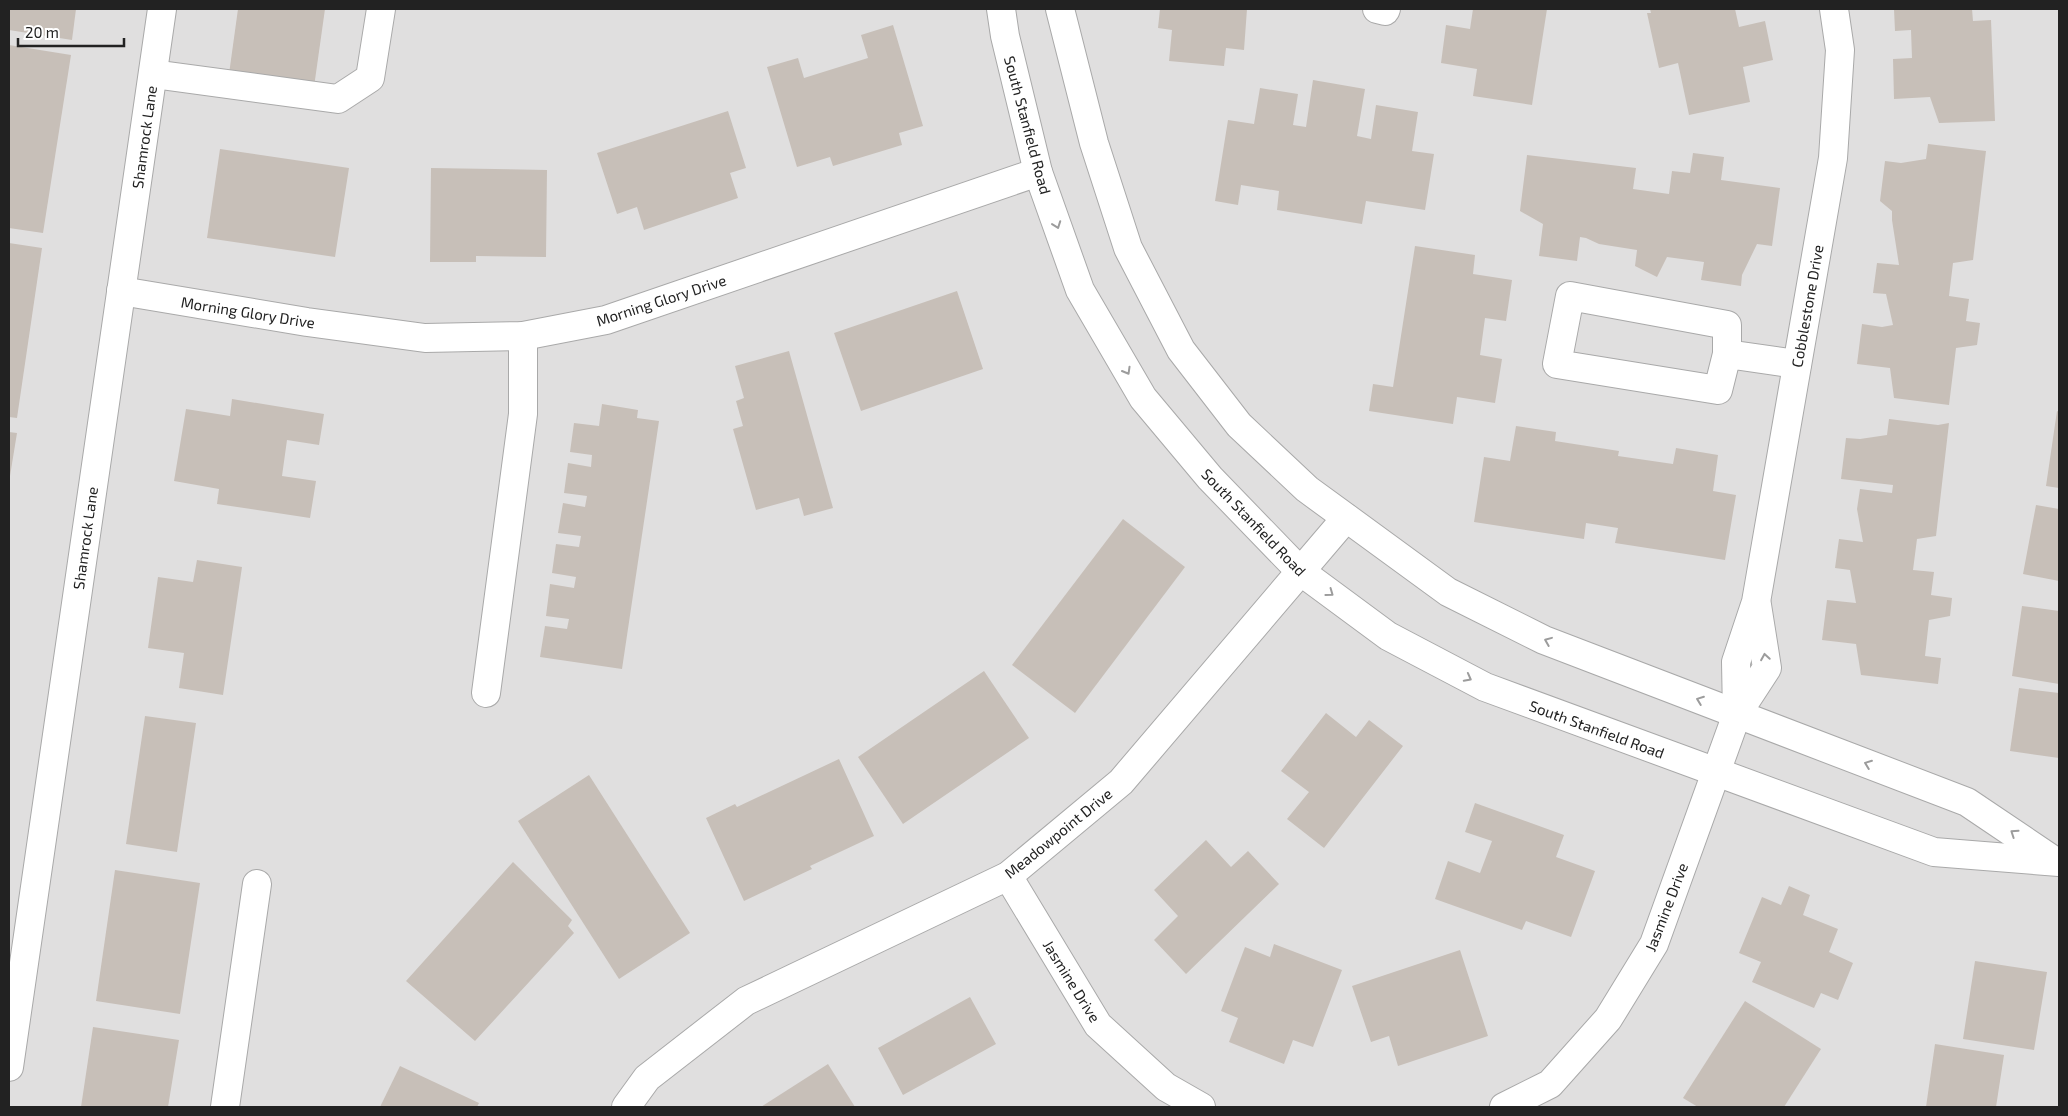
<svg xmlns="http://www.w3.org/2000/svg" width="2068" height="1116" font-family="'Exo 2',sans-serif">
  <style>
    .residential { fill: #e0dfdf }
    .building { fill: #c7bfb8 }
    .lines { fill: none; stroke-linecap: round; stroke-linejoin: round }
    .minor-casing { stroke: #a9a9a9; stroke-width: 30 }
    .minor { stroke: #fff; stroke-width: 28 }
    .oneway { stroke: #9c9c9c }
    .labels { text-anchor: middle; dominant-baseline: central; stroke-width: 4; stroke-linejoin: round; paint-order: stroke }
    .street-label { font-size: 15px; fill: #222; stroke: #fff }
  </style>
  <rect width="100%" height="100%" fill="#f2efe9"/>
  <rect class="residential" x="9" y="9" width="2050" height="1098"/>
  <g class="building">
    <polygon points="9,9 76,9 72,40 9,30"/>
    <polygon points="238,9 325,9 314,87 229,74"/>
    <polygon points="1160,9 1247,9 1244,50 1226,48 1224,66 1169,61 1172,30 1158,28"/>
    <polygon points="1473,9 1547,9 1532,105 1473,96 1477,69 1441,63 1446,25 1470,29"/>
    <polygon points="1650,9 1735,9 1739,27 1765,21 1773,60 1743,67 1750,102 1689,115 1678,63 1659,68 1647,13 1651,13"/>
    <polygon points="1894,9 1972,9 1973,21 1991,20 1995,121 1939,123 1930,97 1894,99 1893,59 1912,58 1911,30 1895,31"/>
    <polygon points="893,25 923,126 899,133 902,145 833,166 830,157 797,167 767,67 798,58 804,78 868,58 861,35"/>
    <polygon points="9,45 71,55 43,233 9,228"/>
    <polygon points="1313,80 1365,89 1357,136 1371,139 1376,105 1418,112 1412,151 1434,154 1425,210 1366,201 1362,224 1277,210 1279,191 1241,185 1238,205 1215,201 1228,120 1254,124 1260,88 1298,94 1293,125 1306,127"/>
    <polygon points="728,111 746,168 730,173 738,198 644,230 637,207 617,214 597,153"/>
    <polygon points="1928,144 1986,151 1973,260 1953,263 1949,296 1969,299 1966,321 1980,323 1977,345 1956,348 1949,405 1894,398 1890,368 1857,364 1862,324 1882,327 1893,325 1886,294 1873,293 1877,263 1899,265 1892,220 1892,211 1880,201 1885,161 1901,163 1926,159"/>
    <polygon points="220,149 349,168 335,257 207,238"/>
    <polygon points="1693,153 1724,157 1721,180 1780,188 1772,246 1757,244 1742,275 1741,286 1701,280 1704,262 1667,257 1657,277 1635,266 1637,250 1599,244 1586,238 1580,237 1577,261 1539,256 1543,224 1520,211 1527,155 1636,168 1633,189 1669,194 1672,171 1690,173"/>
    <polygon points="431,168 547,170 546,257 476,256 476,262 430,262"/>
    <polygon points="9,243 42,248 17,418 9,417"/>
    <polygon points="1415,246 1475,255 1473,274 1512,280 1506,321 1485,318 1480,355 1502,359 1495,403 1457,397 1453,424 1369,411 1373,384 1393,387"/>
    <polygon points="957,291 983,369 861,411 834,333"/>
    <polygon points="789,351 833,508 804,516 799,498 756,510 733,429 743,426 736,401 744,398 735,366"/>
    <polygon points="232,399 324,414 319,445 287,440 282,476 316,481 310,518 217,504 219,489 174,481 186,409 230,416"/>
    <polygon points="602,404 638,410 637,418 659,421 622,669 540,657 545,626 567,629 569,619 546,616 550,584 574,588 576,577 552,573 556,544 579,547 581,536 558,533 563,503 585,507 587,496 564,493 568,463 591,467 592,455 570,452 574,423 599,426"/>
    <polygon points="2057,411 2059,412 2059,488 2046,486"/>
    <polygon points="1889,419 1938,425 1949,423 1936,536 1917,539 1913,570 1934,572 1931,595 1952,598 1950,616 1929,620 1925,656 1941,658 1938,684 1861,675 1856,644 1822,640 1827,600 1856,603 1850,570 1835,568 1839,539 1863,542 1857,509 1860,489 1892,493 1893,485 1841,479 1846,438 1860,439 1887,435"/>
    <polygon points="1516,426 1556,432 1555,441 1619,451 1618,456 1673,464 1676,448 1718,455 1713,491 1736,495 1725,560 1615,543 1618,528 1586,523 1584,539 1474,522 1484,457 1510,461"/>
    <polygon points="9,432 17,433 10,476 9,476"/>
    <polygon points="2036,505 2059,509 2059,581 2023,574"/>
    <polygon points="1123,519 1185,567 1075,713 1012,665"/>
    <polygon points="197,560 242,567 223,695 179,688 184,653 148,648 158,577 193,582"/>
    <polygon points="2022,606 2059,611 2059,684 2012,676"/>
    <polygon points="984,671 1029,738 903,824 858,757"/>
    <polygon points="2019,688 2059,693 2059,758 2010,751"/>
    <polygon points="1326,713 1356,737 1369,720 1403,746 1324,848 1287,819 1309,792 1281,771"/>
    <polygon points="145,716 196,723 177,852 126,844"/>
    <polygon points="839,759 874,836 810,866 812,869 744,901 706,818 735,804 737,807"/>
    <polygon points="589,775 690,933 619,979 518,821"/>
    <polygon points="1475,803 1564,835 1556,857 1595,871 1571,937 1526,921 1522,930 1435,899 1448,861 1480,873 1492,841 1465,832"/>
    <polygon points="1206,840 1231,867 1248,851 1279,884 1186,974 1154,940 1178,916 1154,890"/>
    <polygon points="513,862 572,920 568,926 574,933 475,1041 406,981"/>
    <polygon points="115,870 200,883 180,1014 96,1001"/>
    <polygon points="1789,886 1810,895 1803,915 1838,929 1829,952 1853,963 1838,1000 1821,993 1814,1008 1752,982 1761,962 1739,953 1762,897 1781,905"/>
    <polygon points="1274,944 1342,970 1313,1047 1293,1040 1284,1064 1229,1042 1238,1018 1221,1011 1245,947 1270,957"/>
    <polygon points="1460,950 1488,1036 1398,1066 1389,1036 1371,1042 1352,986"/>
    <polygon points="1975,961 2047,972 2034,1050 1963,1039"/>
    <polygon points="970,997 996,1044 903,1095 878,1048"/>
    <polygon points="1745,1001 1821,1049 1784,1107 1698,1107 1683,1098"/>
    <polygon points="93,1027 179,1040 168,1107 81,1107"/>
    <polygon points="1935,1044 2004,1055 1996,1107 1926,1107"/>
    <polygon points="828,1064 855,1107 761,1107"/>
    <polygon points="400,1066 479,1103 477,1107 380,1107"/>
  </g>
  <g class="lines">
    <g class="minor-casing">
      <g id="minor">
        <polyline points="1001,9 1005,36 1038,172 1080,290 1143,398 1210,478 1300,571 1388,636 1485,687 1934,852 2059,862"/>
        <polyline points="1060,9 1094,143 1128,248 1181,350 1239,425 1307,489 1448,592 1544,640 1967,802 2053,860"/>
        <polyline points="1377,9 1385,11 1386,9"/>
        <polyline points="153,74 338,99 370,78 381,9"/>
        <polyline points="121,291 307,322 425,338 523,336 606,320 1038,172"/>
        <polyline points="1727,354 1718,390 1557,364 1570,296 1727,325 1727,354 1797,364"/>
        <polyline points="486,693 523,414 523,336"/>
        <polyline points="1737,714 1736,662 1756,602 1833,158 1840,50 1834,9"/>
        <polyline points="1008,876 1098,1025 1166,1087 1201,1107"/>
        <polyline points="9,1067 162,9"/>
        <polyline points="225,1107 257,884"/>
        <polyline points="626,1107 647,1078 746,1001 1008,876 1121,782 1346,518"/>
        <polyline points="1504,1107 1550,1084 1608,1019 1654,944 1737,714 1767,668 1757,605"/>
      </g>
    </g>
    <use href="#minor" class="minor"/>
  </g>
  <defs><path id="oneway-chevron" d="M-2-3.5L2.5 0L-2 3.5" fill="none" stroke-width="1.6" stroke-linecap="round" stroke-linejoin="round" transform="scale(1.25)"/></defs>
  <g class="oneway">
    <use href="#oneway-chevron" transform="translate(1057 225) rotate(70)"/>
    <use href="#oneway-chevron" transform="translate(1127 371) rotate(60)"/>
    <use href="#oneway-chevron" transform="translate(1330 593) rotate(36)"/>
    <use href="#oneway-chevron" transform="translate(1548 641) rotate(-158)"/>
    <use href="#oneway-chevron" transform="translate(1765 657) rotate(-99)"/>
    <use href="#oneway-chevron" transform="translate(1468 678) rotate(28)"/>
    <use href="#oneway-chevron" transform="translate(1700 700) rotate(-159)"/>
    <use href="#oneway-chevron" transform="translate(1868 764) rotate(-159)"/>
    <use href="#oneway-chevron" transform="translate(2014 833) rotate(-146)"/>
  </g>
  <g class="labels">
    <g class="street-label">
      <text transform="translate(1028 125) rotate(75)">South Stanfield Road</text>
      <text transform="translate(144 137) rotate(-82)">Shamrock Lane</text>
      <text transform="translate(661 300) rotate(-18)">Morning Glory Drive</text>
      <text transform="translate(1807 306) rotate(-80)">Cobblestone Drive</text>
      <text transform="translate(248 312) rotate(9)">Morning Glory Drive</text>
      <text transform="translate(1254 522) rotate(46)">South Stanfield Road</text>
      <text transform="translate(85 538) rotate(-82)">Shamrock Lane</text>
      <text transform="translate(1597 729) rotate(20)">South Stanfield Road</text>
      <text transform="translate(1058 833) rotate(-39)">Meadowpoint Drive</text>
      <text transform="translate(1666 907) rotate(-69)">Jasmine Drive</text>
      <text transform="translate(1072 981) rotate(58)">Jasmine Drive</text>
    </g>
  </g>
  <rect width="2068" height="1116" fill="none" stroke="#222222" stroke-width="20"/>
  <path d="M18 38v8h106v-8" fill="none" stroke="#222222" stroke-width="2.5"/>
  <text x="25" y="38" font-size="15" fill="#222222" stroke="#ffffff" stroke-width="4" paint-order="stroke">20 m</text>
</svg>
